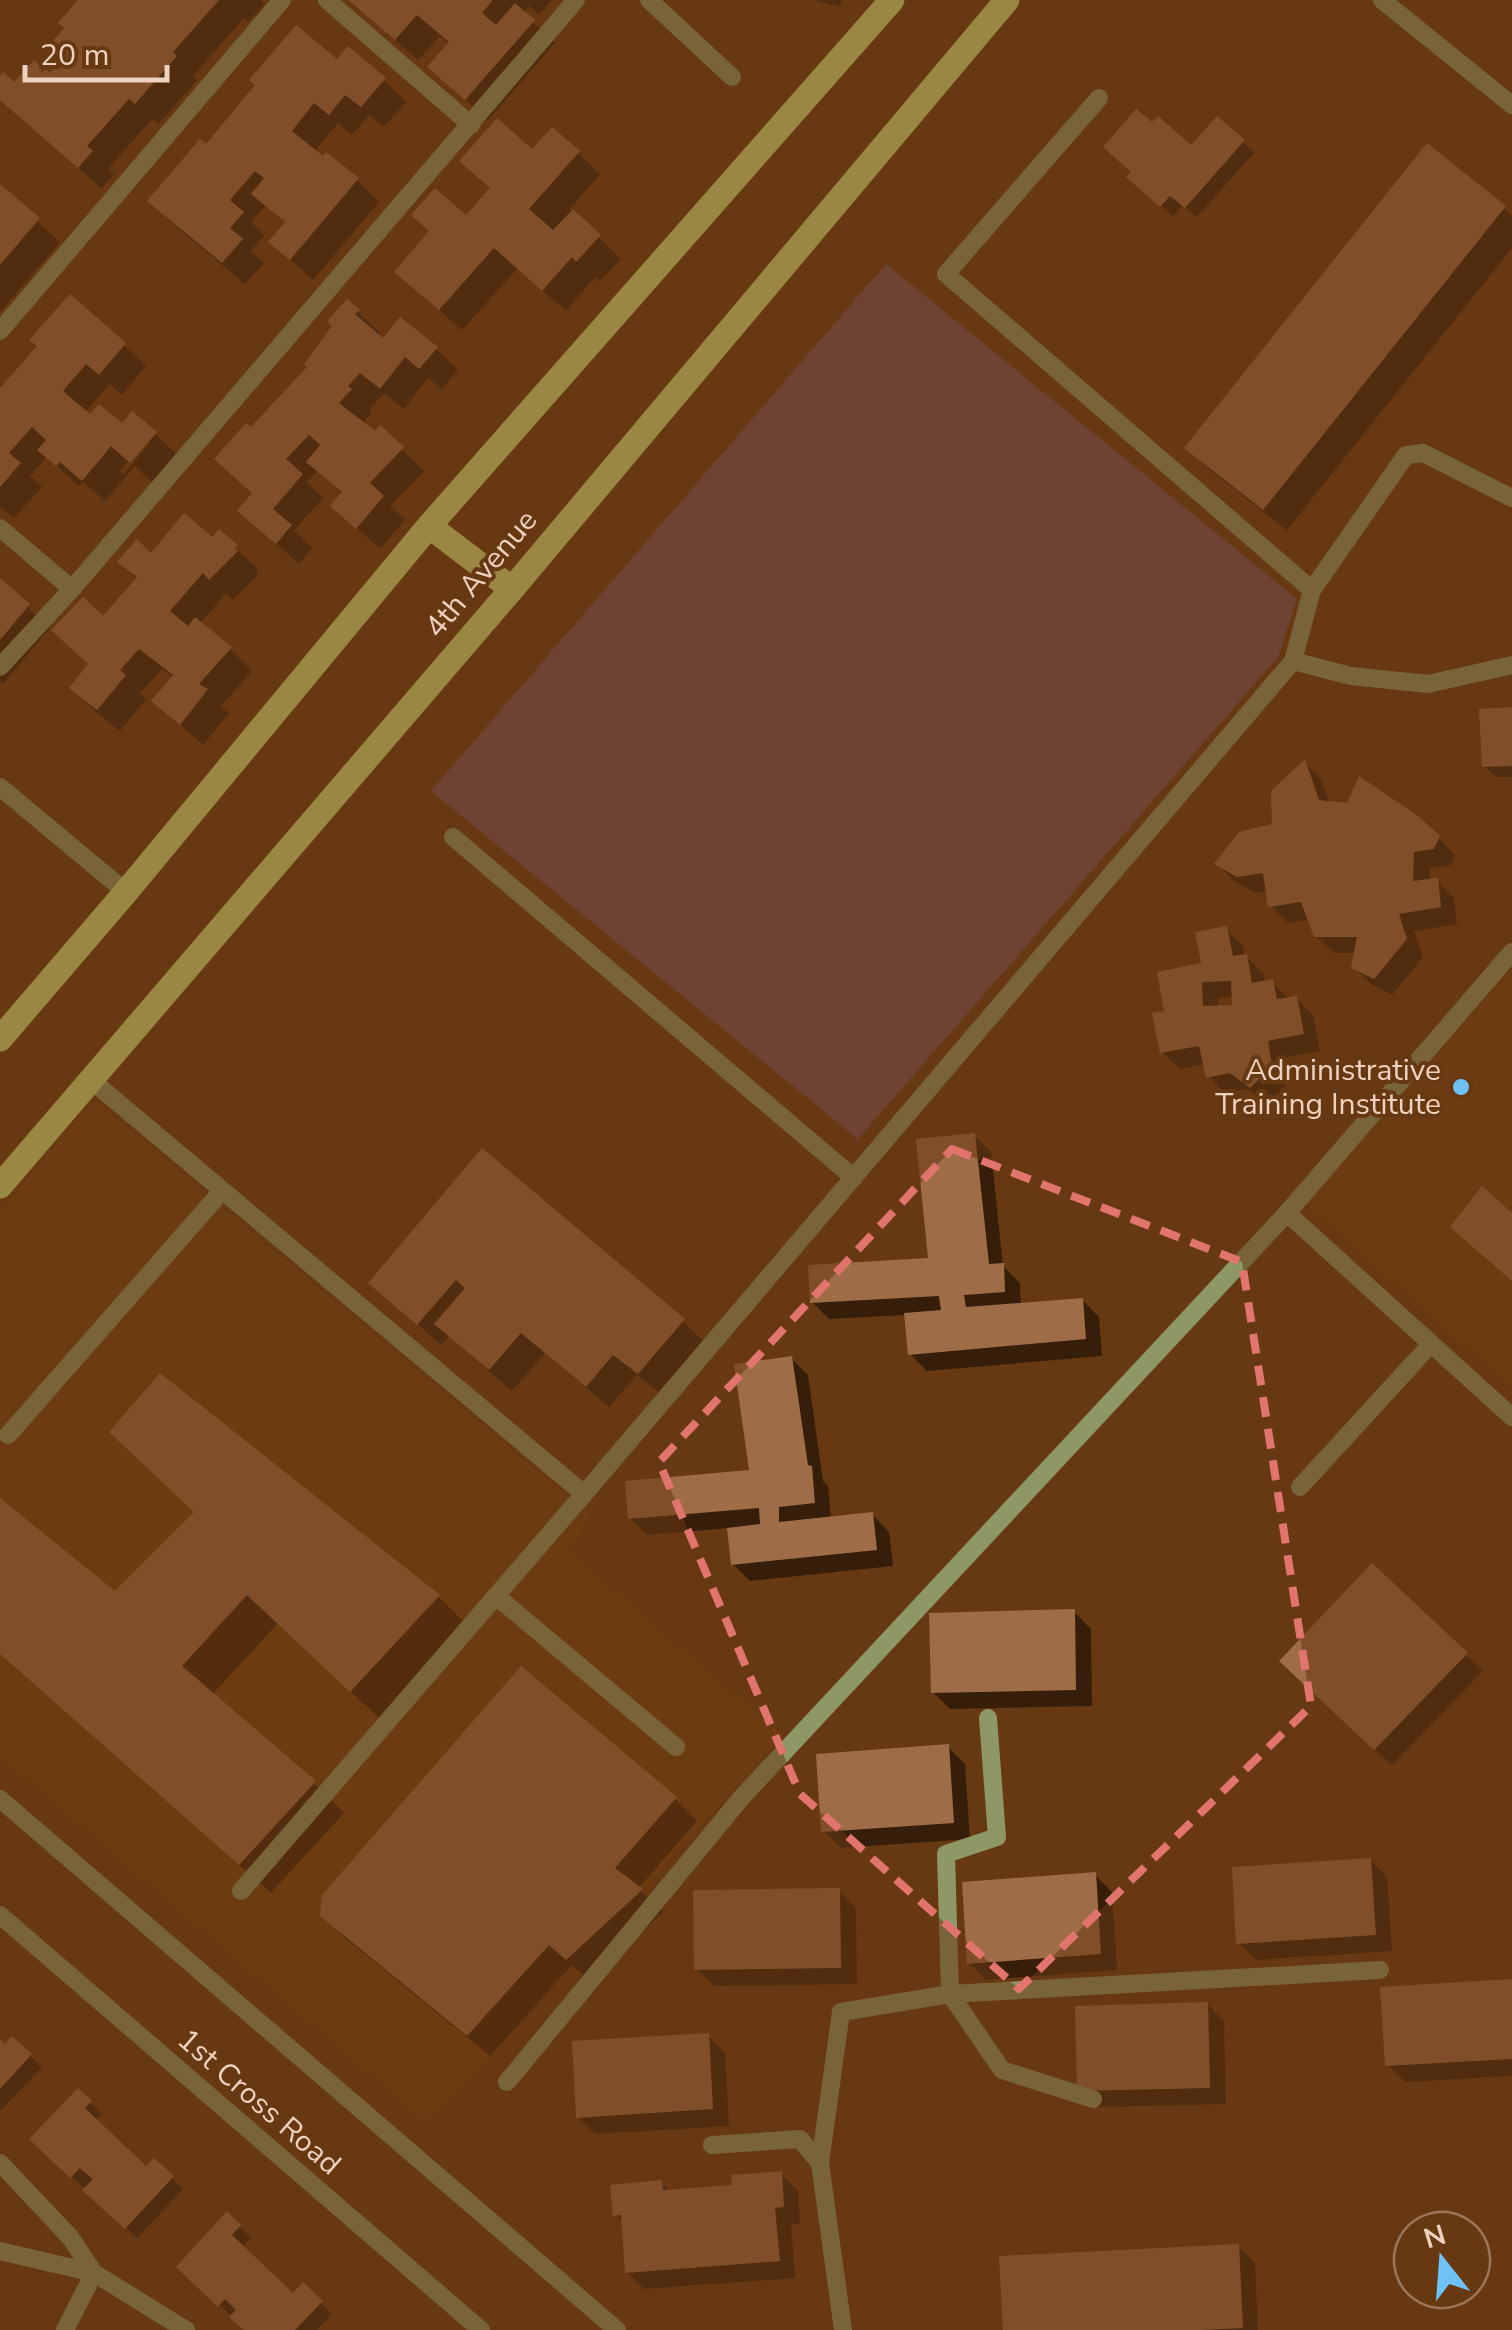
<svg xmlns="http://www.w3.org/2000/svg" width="1512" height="2330" font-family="'Nunito Sans',sans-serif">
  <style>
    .built { fill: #733f11 }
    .green { fill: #77505e }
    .shadow { fill: #0007; fill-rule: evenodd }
    .building { fill: #9e6c47; fill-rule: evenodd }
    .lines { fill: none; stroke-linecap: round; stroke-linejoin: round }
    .minor { stroke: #8e9766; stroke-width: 18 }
    .major { stroke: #d5e67e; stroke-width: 25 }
    .marked { fill: none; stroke: #e1746c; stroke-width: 8; stroke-dasharray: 20 12; stroke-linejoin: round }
    .poi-dot { fill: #6fc2f4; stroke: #673913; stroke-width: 4 }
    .labels { text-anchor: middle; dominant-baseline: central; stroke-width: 8; stroke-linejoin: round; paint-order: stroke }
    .street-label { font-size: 30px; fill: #eed1be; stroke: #673913 }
    .poi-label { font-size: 30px; fill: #eed1be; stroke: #673913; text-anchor: end }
  </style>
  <rect width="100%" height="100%" fill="#673913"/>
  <g class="built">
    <polygon points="1512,969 1512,1387 1306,1204"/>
    <polygon points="93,1100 591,1516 568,1551 783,1736 448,2101 425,2121 0,1756 0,1210"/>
  </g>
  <polygon class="green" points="886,264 1297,599 1278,657 858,1139 431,791"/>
  <g class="shadow">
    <polygon points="82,0 260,0 264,4 248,22 244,18 193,76 197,80 159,124 152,119 108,169 114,175 101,188 0,98 0,80 15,86 50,76 70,53"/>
    <polygon points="348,0 552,0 539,15 529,6 523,13 555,43 488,120 430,67 450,44 440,36 418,60"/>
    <polygon points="813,0 842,0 840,7"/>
    <polygon points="337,62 384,80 406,102 384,127 369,115 352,135 338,123 314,152 357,180 379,202 313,280 271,242 286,224 266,205 251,222 264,235 251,251 264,263 245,284 172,223 150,201 206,147"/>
    <polygon points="1243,142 1254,153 1197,217 1183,205 1173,216 1140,188 1192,148"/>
    <polygon points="533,152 578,153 600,174 570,209 621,259 599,282 595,277 566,311 517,269 462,330 419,293 466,219"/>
    <polygon points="0,188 60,242 0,312"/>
    <polygon points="1504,208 1512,216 1512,248 1287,530 1210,470 1188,448"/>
    <polygon points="347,302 380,333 377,336 384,341 436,349 458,370 442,389 428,377 404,409 384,393 369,410 372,413 362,424 375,434 380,428 424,471 390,506 405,520 380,549 356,527 343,494 318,471 307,482 323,498 294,530 312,548 299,564 240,511 254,494 251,430 310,367 336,326"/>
    <path d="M124,345L146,366L122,395L109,384L85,413L122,426L155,433L177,455L153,483L135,466L105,501L83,482L79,486L47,457L30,476L42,487L14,518L0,507V392ZM143,443H150L124,474L120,471Z"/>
    <polygon points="219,533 258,569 256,572 258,575 233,600 226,593 200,624 230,649 252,671 221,706 229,713 203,745 155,701 174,678 162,669 140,693 146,699 120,731 94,710 72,688 91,665 103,620 138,580 120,562 151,557 212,540"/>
    <polygon points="0,582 50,628 3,684 0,681"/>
    <polygon points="1512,710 1512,777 1496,777 1484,766"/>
    <polygon points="1304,763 1321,779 1330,804 1438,837 1455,855 1451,865 1430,868 1429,882 1437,881 1454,898 1457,924 1414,931 1423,957 1392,995 1371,984 1354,967 1357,953 1334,953 1316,936 1310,919 1288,923 1271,906 1269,891 1256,893 1234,881 1218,864 1274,826"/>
    <path d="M1226,929L1243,946L1245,956L1263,973L1265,983L1272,982L1290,1000L1296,998L1313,1015L1320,1051L1283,1058L1288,1083L1268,1103L1249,1089L1225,1093L1208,1076L1205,1064L1180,1069L1162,1052L1167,1013L1204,965ZM1234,997L1235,1007L1218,1008V998Z"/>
    <polygon points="974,1135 991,1152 1003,1266 1020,1283 1021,1305 1082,1300 1099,1317 1102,1356 927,1371 910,1354 907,1315 829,1319 812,1302 931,1261"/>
    <polygon points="482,1152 683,1321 705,1343 661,1394 637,1375 609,1407 545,1353 512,1391 449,1336 441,1345 371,1283"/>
    <polygon points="791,1358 808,1375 823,1481 828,1486 831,1519 872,1514 889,1532 893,1566 750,1581 733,1564 730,1528 647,1535 630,1518 752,1473"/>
    <polygon points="161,1376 439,1597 468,1626 381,1720 278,1623 212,1695 314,1783 344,1813 271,1893 0,1654 0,1501 115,1595 197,1513"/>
    <polygon points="1074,1612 1091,1629 1092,1706 950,1709 933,1692"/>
    <polygon points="1466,1655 1483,1671 1392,1765 1299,1678"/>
    <polygon points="522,1670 675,1799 697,1821 638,1889 663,1912 589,1981 572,1965 490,2056 345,1938 323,1915"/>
    <polygon points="948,1747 965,1764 970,1839 841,1848 824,1831"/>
    <polygon points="1370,1860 1387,1877 1392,1951 1256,1960 1239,1943"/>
    <polygon points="1095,1875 1112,1892 1117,1970 986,1980 969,1963"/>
    <polygon points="839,1891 856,1908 857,1984 714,1986 697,1969"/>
    <polygon points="1512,1982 1512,2076 1405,2082 1388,2065"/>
    <polygon points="1207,2004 1224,2021 1226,2104 1096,2107 1079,2090"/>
    <polygon points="708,2036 725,2053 729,2126 595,2134 578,2117"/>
    <polygon points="12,2039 42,2067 0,2111 0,2043 5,2047"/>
    <polygon points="78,2091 102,2114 94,2121 146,2169 154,2161 183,2189 137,2238 32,2139"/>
    <polygon points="781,2174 798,2191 800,2224 791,2224 795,2278 644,2289 627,2272 624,2223 615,2214 661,2183 671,2192 735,2187"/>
    <polygon points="227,2215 251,2238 241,2248 293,2296 303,2285 332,2314 317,2330 246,2330 179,2266"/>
    <polygon points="1238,2246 1255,2263 1258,2330 1006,2330"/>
  </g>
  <g class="building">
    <polygon points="78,0 219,0 173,52 177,56 135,104 129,99 87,146 93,151 78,168 0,100 0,76 3,72 14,82 34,60 50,73 67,53 53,41 64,28 58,23"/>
    <polygon points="348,0 493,0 482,13 496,25 515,3 535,20 465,100 427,67 449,42 417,15 395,40"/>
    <polygon points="296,25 337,59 348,46 386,78 361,107 345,95 329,115 314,103 292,131 323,156 326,152 359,178 290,260 268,242 285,222 251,194 264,178 255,171 230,200 244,212 230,228 243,239 222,263 147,201 200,139 206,144 255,85 249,80"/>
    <polygon points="1136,109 1152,122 1158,116 1191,145 1217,116 1245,140 1185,208 1170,196 1160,207 1126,177 1131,172 1103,147"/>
    <polygon points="497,118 532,149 552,127 580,151 529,209 553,230 573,209 601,235 576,262 572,257 542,291 494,248 439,310 394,272 429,231 411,215 435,188 466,215 490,188 459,161"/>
    <polygon points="1427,143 1506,206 1263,510 1184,448"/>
    <polygon points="0,184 40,218 0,265"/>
    <polygon points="70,294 126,343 99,375 86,364 63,391 90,414 99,404 122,423 132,411 157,432 130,463 111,446 82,481 60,462 56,466 37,450 46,440 32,427 9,453 21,463 0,487 0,388 37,346 29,340"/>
    <polygon points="347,299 360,310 355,314 383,338 400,317 438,347 419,369 405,357 380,389 360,373 348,386 352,389 339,403 375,431 380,425 404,447 370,483 384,496 356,529 330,506 342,492 306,462 320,445 309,435 286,459 303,474 273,509 292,525 276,544 237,511 252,493 214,459 246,423 251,427 307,367 304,364 332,326 327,321"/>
    <polygon points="184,513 212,537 219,529 238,545 235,549 238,551 209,580 203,573 170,611 188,626 195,617 232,647 199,684 208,689 180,725 151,701 173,675 139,649 120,670 126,675 97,710 69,688 88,664 51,630 83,597 103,616 137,577 117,562 137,539 151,553"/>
    <polygon points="0,578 30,604 0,640"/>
    <polygon points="1512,707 1512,766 1482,767 1479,709"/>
    <polygon points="1305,759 1319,800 1347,803 1359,776 1418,816 1440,836 1434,849 1414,852 1413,881 1438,878 1441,907 1399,914 1407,939 1374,979 1351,968 1357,937 1314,937 1301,902 1268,907 1263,873 1237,877 1214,864 1239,832 1272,824 1271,791"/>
    <path d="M1227,926L1233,956L1247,954L1252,983L1273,979L1277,999L1297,996L1304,1034L1268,1041L1272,1066L1250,1088L1230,1073L1206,1078L1199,1046L1160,1053L1152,1013L1164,1011L1157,972L1201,963L1195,932ZM1231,981L1232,1005L1203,1006L1202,982Z"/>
    <polygon points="975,1133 989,1264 1004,1263 1005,1292 964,1295 966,1307 1083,1298 1086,1339 908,1355 904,1313 941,1310 939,1296 810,1303 808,1265 928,1258 916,1139"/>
    <polygon points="482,1148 685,1319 638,1374 613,1355 586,1387 521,1333 489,1370 434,1324 465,1288 456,1280 417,1325 368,1283"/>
    <polygon points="1482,1186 1512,1213 1512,1281 1450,1227"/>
    <polygon points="792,1356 808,1465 812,1466 815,1503 779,1507 779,1522 873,1512 877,1550 731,1565 727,1528 760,1524 759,1508 628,1519 625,1481 749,1470 734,1364"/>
    <polygon points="160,1373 440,1595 350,1692 247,1595 182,1666 316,1781 239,1865 0,1654 0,1498 115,1591 194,1512 109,1432"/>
    <polygon points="1372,1563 1468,1653 1374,1750 1279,1661"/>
    <polygon points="1075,1609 1076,1690 931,1693 929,1613"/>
    <polygon points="521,1666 677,1797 615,1868 643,1889 566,1960 549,1945 467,2036 320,1916 322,1895"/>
    <polygon points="949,1744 954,1823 821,1832 816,1754"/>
    <polygon points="1371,1858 1376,1935 1236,1944 1232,1867"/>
    <polygon points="1096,1872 1101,1954 967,1964 962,1882"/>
    <polygon points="840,1888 841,1968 694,1970 693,1890"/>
    <polygon points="1512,1979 1512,2059 1385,2066 1380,1987"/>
    <polygon points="1208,2002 1210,2088 1077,2091 1075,2006"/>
    <polygon points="709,2033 713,2109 576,2118 572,2041"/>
    <polygon points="12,2036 32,2054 0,2089 0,2039 5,2044"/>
    <polygon points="78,2088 92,2101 85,2108 146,2166 154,2158 174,2176 125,2229 82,2190 93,2179 80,2168 70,2178 29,2139"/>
    <polygon points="782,2171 784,2207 775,2208 780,2261 625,2273 621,2215 613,2216 610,2185 662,2180 663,2190 732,2185 731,2175"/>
    <polygon points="227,2211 241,2225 232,2235 293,2293 303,2282 323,2301 295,2330 244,2330 229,2317 236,2310 225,2299 218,2307 176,2267"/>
    <polygon points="1239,2244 1243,2328 1200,2330 1003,2330 999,2256"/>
  </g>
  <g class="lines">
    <g class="minor">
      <polyline points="327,0 471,125"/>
      <polyline points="649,0 732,77"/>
      <polyline points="1382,0 1512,105"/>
      <polyline points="1099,98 946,274 1312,590 1406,455 1423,453 1512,498"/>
      <polyline points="0,331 282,0"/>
      <polyline points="0,528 72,589"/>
      <polyline points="1293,661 1351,676 1428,684 1512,665"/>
      <polyline points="0,667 72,589 576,0"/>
      <polyline points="0,787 126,892"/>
      <polyline points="453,837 854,1178"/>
      <polyline points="91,1080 584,1494"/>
      <polyline points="1287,1213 1512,1417"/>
      <polyline points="8,1435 222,1191"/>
      <polyline points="1300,1487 1431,1344"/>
      <polyline points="496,1596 676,1747"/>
      <polyline points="0,1799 617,2330"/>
      <polyline points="241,1891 584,1494 1293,661 1312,590"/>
      <polyline points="0,1915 481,2330"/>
      <polyline points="950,1994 1380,1970"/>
      <polyline points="950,1994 1002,2070 1093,2099"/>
      <polyline points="507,2082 742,1797 1287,1213 1512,952"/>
      <polyline points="712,2145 800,2139 820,2163 841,2012 950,1994 946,1854 997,1837 988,1718"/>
      <polyline points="0,2163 70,2237 94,2273 65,2330"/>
      <polyline points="820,2163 843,2330"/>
      <polyline points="0,2251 94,2273 186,2330"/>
    </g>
    <g class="major">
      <polyline points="429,526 512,589"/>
      <polyline points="0,1039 126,892 429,526 892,0"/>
      <polyline points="0,1186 512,589 1007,0"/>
    </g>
  </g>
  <path d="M0 0H1512V2330H0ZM952,1149L1242,1262L1311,1706L1019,1989L800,1794L659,1462Z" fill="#673913" fill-opacity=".55" fill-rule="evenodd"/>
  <path class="marked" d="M952,1149L1242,1262L1311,1706L1019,1989L800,1794L659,1462Z"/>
  <circle class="poi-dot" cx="1461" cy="1087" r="10"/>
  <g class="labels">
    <g class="street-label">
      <text transform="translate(481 574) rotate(-50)">4th Avenue</text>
      <text transform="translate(259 2102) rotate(41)">1st Cross Road</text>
    </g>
    <g class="poi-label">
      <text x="1441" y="1070">Administrative<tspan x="1441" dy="34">Training Institute</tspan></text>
    </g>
  </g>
  <g transform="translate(1442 2260) rotate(343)"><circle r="48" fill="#673913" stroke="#9d7657" stroke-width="2.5"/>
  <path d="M0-8L18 38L0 25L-18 38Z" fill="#6fc2f4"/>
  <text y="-15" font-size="28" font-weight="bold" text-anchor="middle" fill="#eed1be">N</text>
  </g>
  <path d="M25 65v15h142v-15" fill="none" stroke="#eed1be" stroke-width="5"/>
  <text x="40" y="65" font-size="30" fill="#eed1be" stroke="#673913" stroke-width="8" paint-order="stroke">20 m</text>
</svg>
